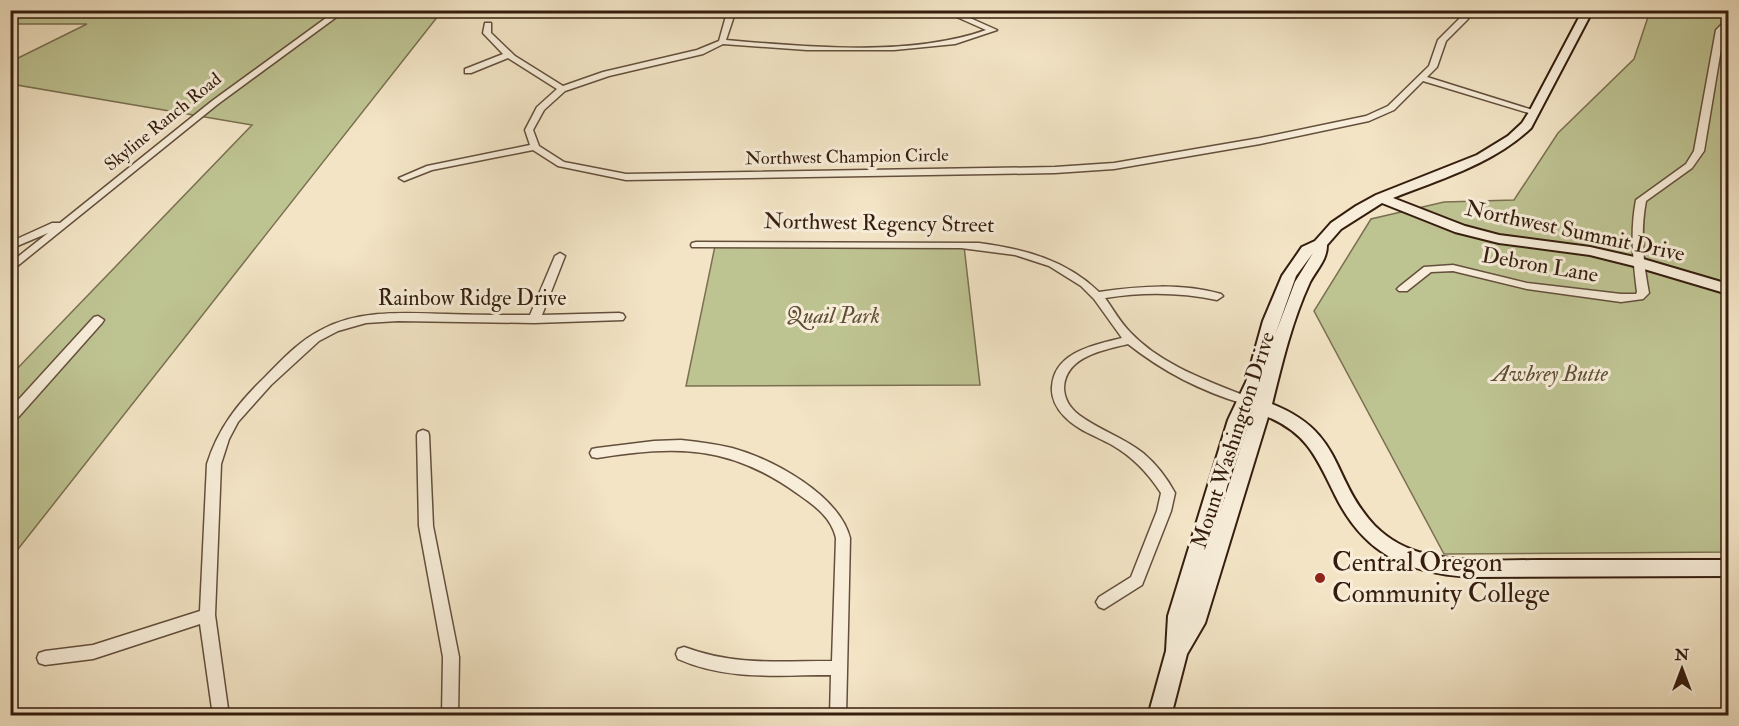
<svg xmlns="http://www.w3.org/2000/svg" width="1739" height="726" font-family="'IM FELL Double Pica',serif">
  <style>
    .green { fill: #bec392; stroke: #7a7050; stroke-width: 1.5 }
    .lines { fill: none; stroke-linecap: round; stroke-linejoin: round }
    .street-casing { stroke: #644f3c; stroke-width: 3 }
    .secondary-casing { stroke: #351d0e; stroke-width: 4 }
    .street { fill: #f7edd9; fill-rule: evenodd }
    .secondary { fill: #f7edd9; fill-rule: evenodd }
    .poi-dot { fill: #8f2418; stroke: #f7edd9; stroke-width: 2 }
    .labels { text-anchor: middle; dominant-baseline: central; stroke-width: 6; stroke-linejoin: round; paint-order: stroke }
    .far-street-label { font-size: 18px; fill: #351d0e; stroke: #f7edd9 }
    .street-label { font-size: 22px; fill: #351d0e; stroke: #f7edd9 }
    .park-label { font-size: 22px; font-style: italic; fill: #5e4f36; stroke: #f7edd9 }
    .near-poi-label { font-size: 27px; fill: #351d0e; stroke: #f7edd9; text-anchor: start }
  </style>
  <rect width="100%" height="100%" fill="#f2e4c5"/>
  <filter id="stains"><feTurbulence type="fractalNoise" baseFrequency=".00333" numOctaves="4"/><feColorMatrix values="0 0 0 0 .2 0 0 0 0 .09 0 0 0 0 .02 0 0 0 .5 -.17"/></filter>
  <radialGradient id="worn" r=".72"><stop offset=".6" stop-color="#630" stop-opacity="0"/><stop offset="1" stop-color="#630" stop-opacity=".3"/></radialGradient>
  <g class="green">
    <polygon points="11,11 442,11 11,558 11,375 252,125 11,84 10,62 87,24 11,24"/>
    <polygon points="1650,11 1728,11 1728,552 1444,554 1314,311 1371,219 1444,202 1514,200 1558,133 1634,59"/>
    <polygon points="715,246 964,246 980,385 686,386"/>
  </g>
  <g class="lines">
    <g class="street-casing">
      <g id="street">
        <polygon points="337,10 346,10 218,104 10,272 10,263 48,233 10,249 10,242 52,223 60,223 212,101"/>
        <path d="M723,10H730L734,16L726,40C806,47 910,57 986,30L941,10H952L997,30L955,44L894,50H807L723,44L703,54L609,76L565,91L544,110L533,130L539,146L564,162L626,174L1055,167L1114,163L1260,138L1366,116L1388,106L1429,66L1438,40L1460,18V10H1468V19L1446,41L1437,67L1427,77L1539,112L1532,114L1423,81L1394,110L1369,121L1260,144L1114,169L1055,173L626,180L558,166L533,150L432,170L404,181L399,178L427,166L530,145L525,130L537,107L557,89L508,58L471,73H465V69L503,54L483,33L485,23H491V33L515,56L563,86L603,72L697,50L719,41L726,16Z"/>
        <path d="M1725,21H1728V26L1724,31L1704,151L1692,168L1646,201C1640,232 1643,262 1649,293L1643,299L1621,302L1527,289L1453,271L1431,272L1407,291H1399L1397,289L1399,287L1424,267L1453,265L1527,283L1621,294H1636L1637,292C1633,261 1630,231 1636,200L1686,164L1694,151L1716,30Z"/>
        <path d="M696,242L979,243C1024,249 1066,260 1099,292C1140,286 1181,283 1221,294L1223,296L1217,300C1179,292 1143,292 1105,298C1113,309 1120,322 1130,332C1161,365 1208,381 1248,397L1250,400L1244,404C1203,392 1162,371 1128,344C1104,350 1066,356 1064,387C1064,399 1070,408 1079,415C1099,430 1123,437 1143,453C1156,464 1167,478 1175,493L1171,511L1142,585L1104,609L1099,607L1096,602L1099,597L1131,577L1157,511L1161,493C1148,473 1133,457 1112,445C1096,436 1077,430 1064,416C1057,409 1051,398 1052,387C1054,352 1094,345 1122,338L1094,299L1081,286L1049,266L1015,255L961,248L692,247L691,245L692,243Z"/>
        <path d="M560,253L565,256L542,315L619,313L623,314L625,317L623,320L534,323L398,321L366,323L338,331L319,341L271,385L238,422L229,439L221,464L215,615L229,716H213L200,624L93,659L45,665L39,663L37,658L39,653L45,651L93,645L200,611L207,464C218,428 238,403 265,377C282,360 299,341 321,330C359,309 406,313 447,314C475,315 503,315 530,315L555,256Z"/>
        <polygon points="98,316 104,320 102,323 15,421 10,422 10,409 94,317"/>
        <polygon points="423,430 428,432 429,435 433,526 459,657 458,716 442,716 443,657 419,526 417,435 418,432"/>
        <path d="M681,440C699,442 715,444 732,448C773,459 839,495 850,538L846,716H830L831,675C779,675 727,681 678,659L676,654L678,649L684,647C735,666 778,661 832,661L836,538C831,517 815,506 798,494C730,445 677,445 597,458L592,457L590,453L592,449L597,448L654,441Z"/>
      </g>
    </g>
    <g class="secondary-casing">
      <path id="secondary" d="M1583,10H1593L1531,128C1493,164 1441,179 1393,198L1465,226L1499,235L1590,247L1643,259L1728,284V294L1634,266L1590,255L1499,243L1455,232L1382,203L1341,229L1327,245C1327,260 1317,269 1310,282C1292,321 1282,363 1272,404C1345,433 1330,478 1375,526C1389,540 1408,550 1426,554C1464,563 1502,560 1540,560C1603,560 1665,560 1728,560V576L1470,577C1406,573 1364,554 1335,495C1317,459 1308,434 1268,417L1205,623L1187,654L1171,716H1148L1166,651L1168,616L1228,420L1246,382L1263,321L1282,276L1302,247L1315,241L1331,223L1356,206L1376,195L1477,155L1508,136L1522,123L1529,112ZM1313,253L1295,282L1275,335L1296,276ZM1250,409L1253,410L1219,515L1246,420Z"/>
    </g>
    <use href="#street" class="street"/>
    <use href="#secondary" class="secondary"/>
  </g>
  <circle class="poi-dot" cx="1320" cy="578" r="6"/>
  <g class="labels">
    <g class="far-street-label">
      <text transform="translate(163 122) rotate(-39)">Skyline Ranch Road</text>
      <text transform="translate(847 157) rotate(-1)">Northwest Champion Circle</text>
    </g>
    <g class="street-label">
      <text transform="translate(879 223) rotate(1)">Northwest Regency Street</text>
      <text transform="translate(1575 231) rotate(12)">Northwest Summit Drive</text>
      <text transform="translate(1540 265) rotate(10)">Debron Lane</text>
      <text x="472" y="298">Rainbow Ridge Drive</text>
      <text transform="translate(1233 440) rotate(-72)">Mount Washington Drive</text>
    </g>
    <g class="park-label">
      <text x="833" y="316">Quail Park</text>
      <text x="1550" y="374">Awbrey Butte</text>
    </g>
    <g class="near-poi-label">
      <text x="1332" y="562">Central Oregon<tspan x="1332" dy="31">Community College</tspan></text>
    </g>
  </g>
  <rect width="1739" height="726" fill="none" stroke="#f2e4c5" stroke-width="36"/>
  <rect x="12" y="12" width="1715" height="702" fill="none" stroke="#351d0e" stroke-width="3"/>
  <rect x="18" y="18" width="1703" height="690" fill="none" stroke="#351d0e" stroke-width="1.5"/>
  <g transform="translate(1682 669)" stroke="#f7edd9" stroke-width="4.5" paint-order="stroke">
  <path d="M0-4.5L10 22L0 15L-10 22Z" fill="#351d0e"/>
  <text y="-9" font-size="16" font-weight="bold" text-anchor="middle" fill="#351d0e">N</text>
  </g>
  <rect width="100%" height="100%" filter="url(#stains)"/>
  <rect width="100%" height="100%" fill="url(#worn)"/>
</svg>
